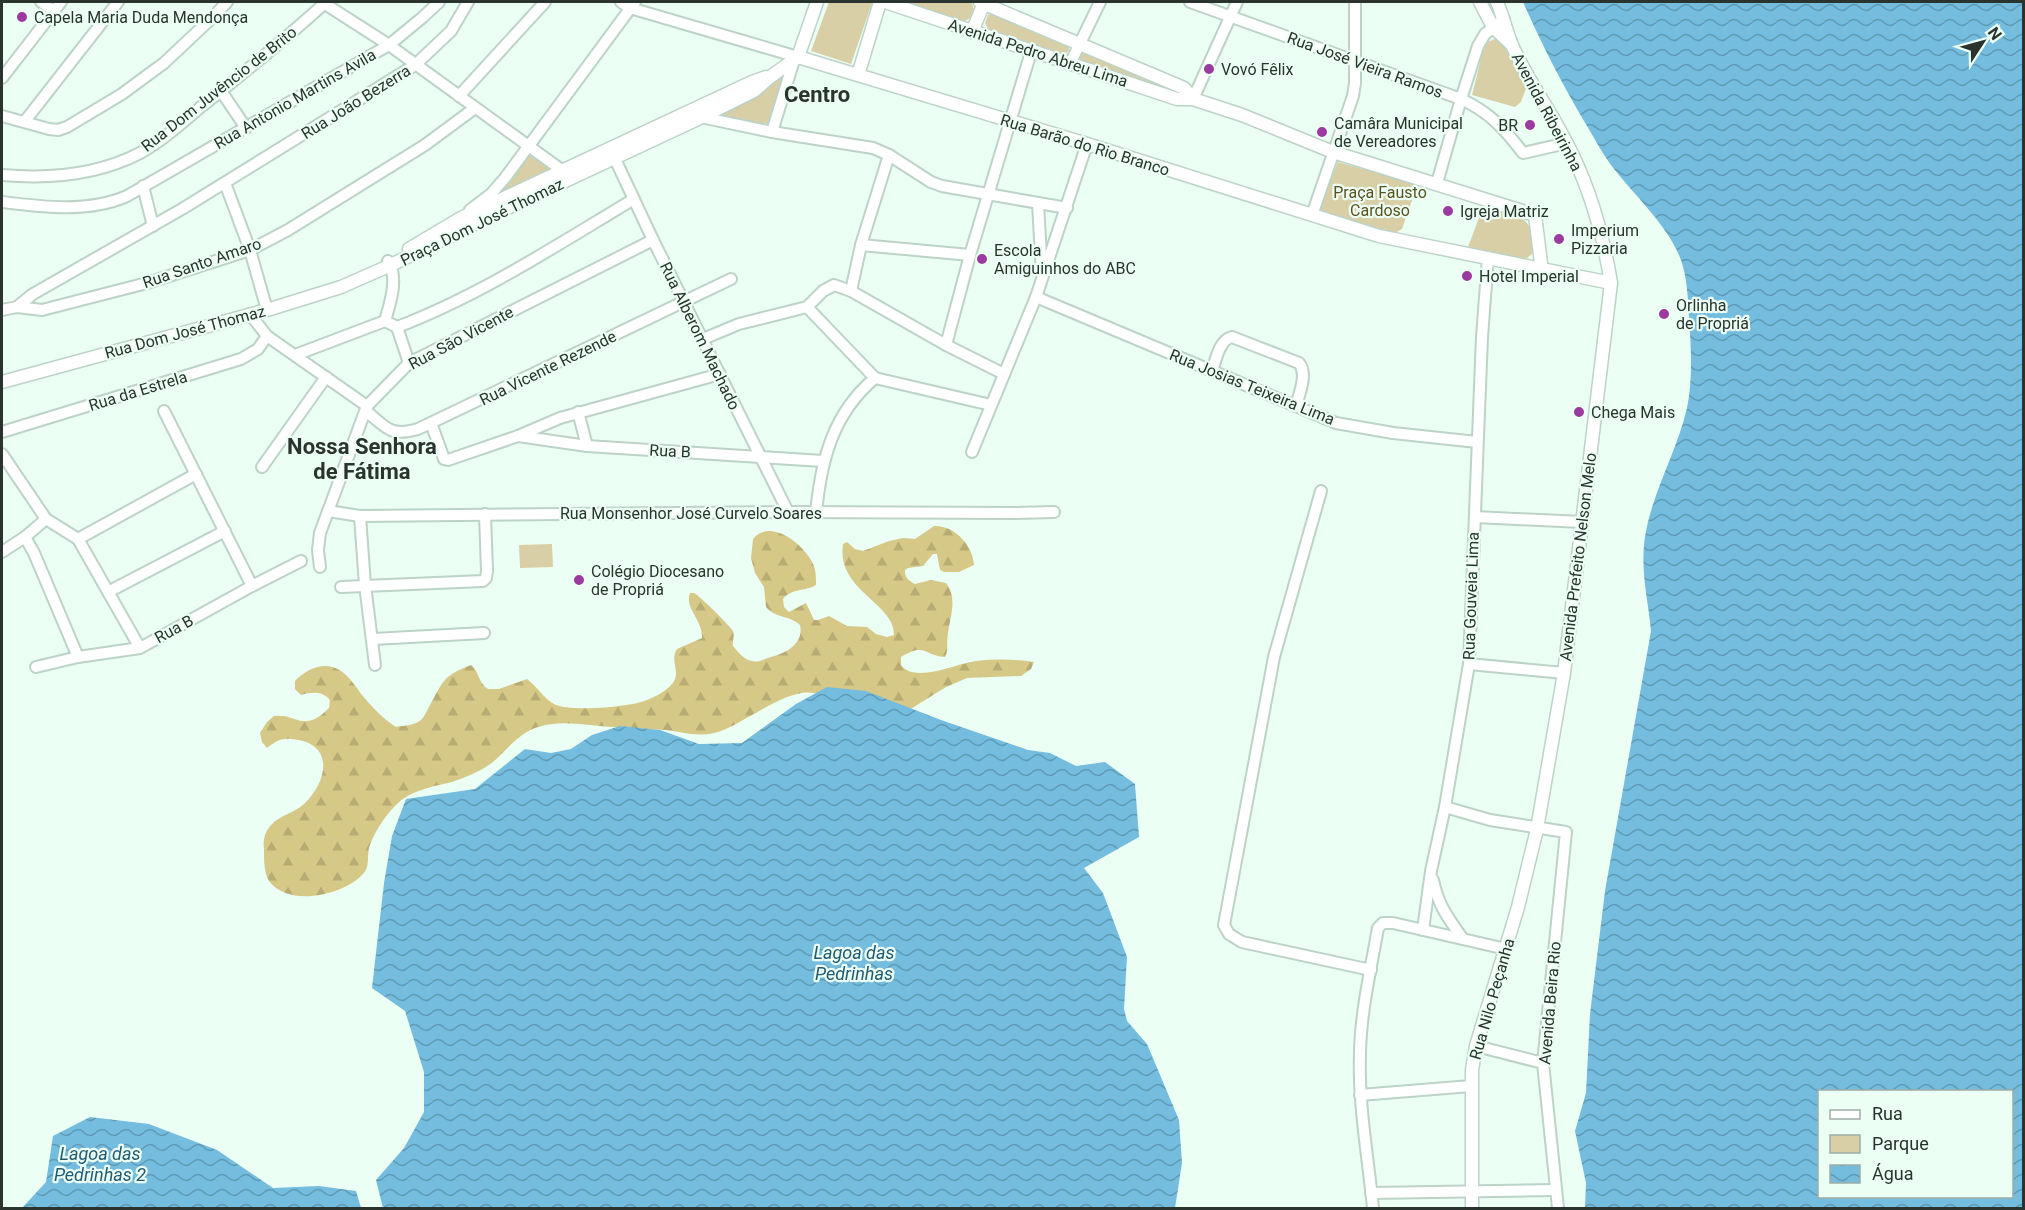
<svg xmlns="http://www.w3.org/2000/svg" width="2025" height="1210" font-family="Roboto,sans-serif">
  <style>
    .forest { fill: url(#forest-firs) }
    .park { fill: #d8cfa7 }
    .water { fill: url(#water-waves); fill-rule: evenodd }
    .lines { fill: none; stroke-linecap: round; stroke-linejoin: round }
    .minor-casing { stroke: #bcd3c7; stroke-width: 14 }
    .major-casing { stroke: #bcd3c7; stroke-width: 15 }
    .minor { stroke: #fff; stroke-width: 10 }
    .major { stroke: #fff; stroke-width: 12 }
    .poi-dot { fill: #9d3aa0; stroke: #ecfff5; stroke-width: 2 }
    .labels { text-anchor: middle; dominant-baseline: central; stroke-width: 4.5; stroke-linejoin: round; paint-order: stroke }
    .poi-label { font-size: 16px; fill: #2a332e; stroke: #ecfff5; text-anchor: start }
    .street-label { font-size: 16px; fill: #2a332e; stroke: #ecfff5 }
    .park-label { font-size: 16px; fill: #5c5220; stroke: #ecfff5 }
    .water-label { font-size: 18px; font-style: italic; fill: #215b72; stroke: #ecfff5 }
    .district-label { font-size: 22px; font-weight: bold; fill: #2a332e; stroke: #ecfff5 }
  </style>
  <defs>
    <pattern id="forest-firs" width="22" height="20" patternUnits="userSpaceOnUse" patternTransform="scale(1.5)"><rect width="22" height="20" fill="#d6c886"/><path d="M5 1l3.5 6h-7zM16 11l3.5 6h-7z" fill="#b8ac74"/></pattern>
    <pattern id="water-waves" width="16" height="10" patternUnits="userSpaceOnUse" patternTransform="scale(1.5)"><rect width="16" height="10" fill="#74bdde"/><path d="M0 5q4-4 8 0t8 0" fill="none" stroke="#5f9ab4"/></pattern>
  </defs>
  <rect width="100%" height="100%" fill="#ecfff5"/>
  <path class="forest" d="M934,526C954,525 973,545 974,565L959,572H944L940,570L937,554H933L923,566L908,568L905,570C904,577 909,581 915,584L931,580L946,583C958,599 950,616 948,634C946,642 949,650 945,657C924,656 926,642 901,657V665C915,684 957,663 977,661C995,659 1016,659 1034,662L1031,669L1021,676L967,678L946,687L909,710L821,696C795,679 742,727 714,733C696,737 682,732 665,730C647,729 629,728 611,727C585,725 560,719 535,728C517,735 507,750 493,762C481,771 467,777 452,782C432,787 410,790 395,806C385,816 373,834 369,848C367,857 370,867 363,874C344,895 289,908 269,881C264,873 264,860 264,850C263,841 264,833 271,825C280,815 295,813 305,803C329,779 334,742 291,739C280,738 275,742 267,748L262,742L260,733L267,722L274,716C297,713 303,734 329,708L330,700C322,691 312,692 301,695L295,689V681C306,669 325,660 341,671C349,676 356,687 362,695C372,707 383,719 396,727C405,725 415,726 422,719C425,716 427,710 429,707C443,682 442,676 471,665C479,671 478,683 488,689H499L527,679C537,686 544,699 554,704C569,712 625,707 641,702C652,699 665,692 672,684C682,674 669,660 677,649L702,638C703,620 684,608 690,593H694C699,595 731,627 733,631C735,636 732,641 733,646C738,652 743,659 752,661C758,663 764,659 771,657C786,653 804,644 800,625C790,615 776,619 766,607L764,587L755,573L751,558L753,539C771,517 806,546 814,566C816,572 816,579 816,585C804,592 792,588 783,599L784,607L789,612L806,603L814,620H818L829,616L847,626L867,627L876,634L887,637L894,635C895,603 836,591 843,544L847,542L855,549L863,551L889,541L903,538L915,539Z"/>
  <g class="park">
    <polygon points="829,2 866,2 872,3 851,64 811,51"/>
    <path d="M900,2H971C977,11 973,18 963,22Z"/>
    <polygon points="994,12 1068,43 1069,50 1064,56 989,31 985,23 988,15"/>
    <polygon points="1495,39 1504,43 1527,86 1521,102 1515,107 1472,95 1485,43"/>
    <polygon points="1085,51 1189,99 1080,61 1080,55"/>
    <polygon points="783,76 769,124 713,118"/>
    <polygon points="527,152 555,171 505,193 500,190"/>
    <polygon points="1338,162 1413,183 1417,186 1402,229 1395,233 1318,211"/>
    <path d="M1483,207C1514,214 1537,213 1532,254L1527,258L1520,259L1468,247Z"/>
    <polygon points="552,544 553,567 520,568 519,545"/>
  </g>
  <g class="water">
    <path d="M1523,2H2023V1208H1585L1586,1183L1575,1131L1586,1093L1590,1014L1605,891L1651,631C1648,598 1640,571 1645,537C1652,492 1677,452 1687,408C1693,379 1691,347 1689,318C1688,298 1687,273 1679,255C1664,221 1633,194 1611,165C1602,153 1595,139 1587,126C1563,86 1542,45 1523,2ZM1820,1092H2012V1196H1820Z"/>
    <polygon points="827,687 866,691 941,720 1028,750 1050,753 1076,766 1105,762 1135,784 1139,837 1084,868 1103,893 1127,957 1124,1009 1127,1021 1147,1044 1179,1120 1182,1163 1175,1208 383,1208 376,1180 404,1148 424,1112 424,1072 405,1011 372,988 384,883 392,836 406,799 475,789 525,749 551,753 571,749 592,735 620,726 660,730 699,744 742,743 796,704"/>
    <polygon points="90,1117 149,1124 217,1150 273,1188 319,1186 356,1191 361,1208 22,1208 46,1182 53,1136"/>
  </g>
  <g class="lines">
    <g class="minor-casing">
      <g id="minor">
        <polyline points="41,2 54,11"/>
        <polyline points="322,2 389,45 563,171"/>
        <polyline points="621,2 630,8 798,57"/>
        <path d="M1190,2L1461,99C1489,112 1504,128 1523,153L1567,143"/>
        <polyline points="1070,64 1100,2"/>
        <polyline points="2,78 61,2"/>
        <polyline points="221,91 246,128"/>
        <polyline points="459,96 545,2"/>
        <polyline points="1193,99 1237,2"/>
        <polyline points="2,116 49,129 58,130 67,127 122,94 164,63 213,17 227,2"/>
        <polyline points="696,116 772,132 873,148 889,155 931,182 942,186 1067,208"/>
        <polyline points="25,121 118,2"/>
        <polyline points="772,132 794,60"/>
        <polyline points="615,159 653,240 788,512"/>
        <path d="M2,175C48,179 98,175 140,153C162,141 183,122 202,106C244,73 285,39 325,3"/>
        <polyline points="225,183 250,250 267,310"/>
        <polyline points="1437,183 1461,99 1478,46 1485,34 1504,19"/>
        <polyline points="143,186 153,226"/>
        <path d="M2,202C42,207 89,213 127,196L389,45L423,17L439,2"/>
        <polyline points="1038,203 1042,275"/>
        <polyline points="470,210 491,194 505,178 635,2"/>
        <polyline points="1312,215 1353,96 1355,83 1355,2"/>
        <polyline points="861,245 970,255"/>
        <polyline points="851,291 861,245 889,155"/>
        <polyline points="1036,297 1336,423 1393,433 1477,442"/>
        <polyline points="17,307 33,294 182,209 415,65 451,31 468,2"/>
        <polyline points="807,307 875,378 991,405"/>
        <polyline points="2,310 17,307 42,310 147,283 250,250 288,230 425,145 475,108"/>
        <polyline points="250,314 267,336 367,406"/>
        <path d="M385,321L397,327C481,295 557,245 634,199"/>
        <path d="M385,321C390,303 399,278 388,261"/>
        <polyline points="397,327 409,363"/>
        <polyline points="703,339 739,324 807,307 823,291 834,285 851,291 946,345 1004,374"/>
        <polyline points="946,345 970,255 1031,52"/>
        <polyline points="295,355 385,321"/>
        <path d="M1212,371C1216,360 1219,340 1232,337L1299,363C1308,374 1299,394 1296,406"/>
        <polyline points="164,411 252,586"/>
        <path d="M366,411C387,428 390,437 418,429L731,279"/>
        <polyline points="578,412 587,446"/>
        <polyline points="431,423 444,459 448,460 518,436 560,418 720,374"/>
        <polyline points="2,432 241,359 258,349 267,336"/>
        <polyline points="518,436 587,446 823,461"/>
        <polyline points="972,452 1036,297 1087,144"/>
        <polyline points="2,454 46,519 78,539 140,648"/>
        <polyline points="262,467 326,377"/>
        <polyline points="1321,491 1274,657 1224,925 1229,934 1242,942 1371,970"/>
        <polyline points="328,511 360,516 788,512 1013,513 1054,512"/>
        <path d="M816,513C821,460 833,413 875,378"/>
        <polyline points="360,516 365,585 375,665"/>
        <polyline points="1475,517 1582,522"/>
        <polyline points="25,537 34,553 78,657"/>
        <polyline points="78,539 196,474"/>
        <polyline points="2,552 25,537 46,519"/>
        <polyline points="320,567 318,550 320,533 367,406 409,363 653,240"/>
        <polyline points="341,587 483,581 486,578 487,571 485,514"/>
        <polyline points="108,592 225,531"/>
        <polyline points="373,639 484,633"/>
        <polyline points="1469,664 1564,673"/>
        <polyline points="36,667 78,657 140,648 252,586 301,561"/>
        <polyline points="1445,807 1490,820 1566,832 1543,1063 1558,1208"/>
        <path d="M1433,880C1438,905 1448,918 1463,939"/>
        <polyline points="1423,930 1431,871 1445,807 1469,664 1482,337 1488,258"/>
        <polyline points="1476,1046 1543,1063"/>
        <polyline points="1360,1095 1471,1086"/>
        <polyline points="1371,1193 1555,1190"/>
        <path d="M1373,1208C1368,1156 1358,1104 1360,1052C1361,1010 1371,968 1378,928L1383,923H1393L1506,949"/>
      </g>
    </g>
    <g class="major-casing">
      <g id="major">
        <polyline points="885,2 1177,99 1193,99 1242,115 1333,152 1535,215 1542,271"/>
        <polyline points="980,2 1184,88 1193,99"/>
        <polyline points="1480,2 1493,27 1511,44"/>
        <polyline points="972,32 984,3"/>
        <polyline points="798,57 1087,144 1379,236 1611,283"/>
        <polyline points="798,57 817,2"/>
        <polyline points="858,75 880,2"/>
        <polyline points="409,249 461,218 752,82 766,77"/>
        <polyline points="2,382 267,310 341,287 391,265 505,209 700,118 754,91 770,77 798,57"/>
        <path d="M1472,1208V1070L1476,1046L1518,907L1537,829L1564,673L1611,283C1603,234 1589,184 1565,140C1549,108 1526,78 1512,45C1506,31 1503,16 1497,2"/>
      </g>
    </g>
    <use href="#minor" class="minor"/>
    <use href="#major" class="major"/>
  </g>
  <g class="poi-dot">
    <circle cx="22" cy="17" r="6"/>
    <circle cx="1209" cy="69" r="6"/>
    <circle cx="1530" cy="125" r="6"/>
    <circle cx="1322" cy="132" r="6"/>
    <circle cx="1448" cy="211" r="6"/>
    <circle cx="1559" cy="239" r="6"/>
    <circle cx="982" cy="259" r="6"/>
    <circle cx="1467" cy="276" r="6"/>
    <circle cx="1664" cy="314" r="6"/>
    <circle cx="1579" cy="412" r="6"/>
    <circle cx="579" cy="580" r="6"/>
  </g>
  <g class="labels">
    <g class="poi-label">
      <text x="34" y="17">Capela Maria Duda Mendonça</text>
      <text x="1221" y="69">Vovó Fêlix</text>
      <text x="1334" y="123">Camâra Municipal<tspan x="1334" dy="18">de Vereadores</tspan></text>
      <text x="1518" y="125" text-anchor="end">BR</text>
      <text x="1460" y="211">Igreja Matriz</text>
      <text x="1571" y="230">Imperium<tspan x="1571" dy="18">Pizzaria</tspan></text>
      <text x="994" y="250">Escola<tspan x="994" dy="18">Amiguinhos do ABC</tspan></text>
      <text x="1479" y="276">Hotel Imperial</text>
      <text x="1676" y="305">Orlinha<tspan x="1676" dy="18">de Propriá</tspan></text>
      <text x="1591" y="412">Chega Mais</text>
      <text x="591" y="571">Colégio Diocesano<tspan x="591" dy="18">de Propriá</tspan></text>
    </g>
    <g class="street-label">
      <text transform="translate(1038 53) rotate(18)">Avenida Pedro Abreu Lima</text>
      <text transform="translate(1365 65) rotate(20)">Rua José Vieira Ramos</text>
      <text transform="translate(219 89) rotate(-38)">Rua Dom Juvêncio de Brito</text>
      <text transform="translate(295 99) rotate(-30)">Rua Antonio Martins Avila</text>
      <text transform="translate(356 102) rotate(-32)">Rua João Bezerra</text>
      <text transform="translate(1547 112) rotate(62)">Avenida Ribeirinha</text>
      <text transform="translate(1085 145) rotate(17)">Rua Barão do Rio Branco</text>
      <text transform="translate(482 222) rotate(-26)">Praça Dom José Thomaz</text>
      <text transform="translate(202 263) rotate(-19)">Rua Santo Amaro</text>
      <text transform="translate(185 332) rotate(-15)">Rua Dom José Thomaz</text>
      <text transform="translate(700 336) rotate(64)">Rua Alberom Machado</text>
      <text transform="translate(461 338) rotate(-28)">Rua São Vicente</text>
      <text transform="translate(548 368) rotate(-26)">Rua Vicente Rezende</text>
      <text transform="translate(1252 387) rotate(22)">Rua Josias Teixeira Lima</text>
      <text transform="translate(138 391) rotate(-17)">Rua da Estrela</text>
      <text transform="translate(670 451) rotate(3)">Rua B</text>
      <text x="691" y="513">Rua Monsenhor José Curvelo Soares</text>
      <text transform="translate(1578 557) rotate(-83)">Avenida Prefeito Nelson Melo</text>
      <text transform="translate(1471 596) rotate(-88)">Rua Gouveia Lima</text>
      <text transform="translate(174 629) rotate(-29)">Rua B</text>
      <text transform="translate(1492 999) rotate(-74)">Rua Nilo Peçanha</text>
      <text transform="translate(1550 1003) rotate(-85)">Avenida Beira Rio</text>
    </g>
    <g class="park-label">
      <text x="1380" y="192">Praça Fausto<tspan x="1380" dy="18">Cardoso</tspan></text>
    </g>
    <g class="water-label">
      <text x="854" y="952">Lagoa das<tspan x="854" dy="21">Pedrinhas</tspan></text>
      <text x="100" y="1153">Lagoa das<tspan x="100" dy="21">Pedrinhas 2</tspan></text>
    </g>
    <g class="district-label">
      <text x="817" y="94">Centro</text>
      <text x="362" y="446">Nossa Senhora<tspan x="362" dy="25">de Fátima</tspan></text>
    </g>
  </g>
  <rect width="2025" height="1210" fill="none" stroke="#2a332e" stroke-width="6"/>
  <rect x="1818" y="1090" width="195" height="108" fill="#ecfff5" stroke="#9eada5" stroke-width="1.5"/>
  <rect x="1830" y="1110" width="30" height="9" fill="#ffffff" stroke="#9eada5" stroke-width="1.5"/>
  <text x="1872" y="1120" font-size="18" fill="#2a332e">Rua</text>
  <rect x="1830" y="1135" width="30" height="18" fill="#d8cfa7" stroke="#9eada5" stroke-width="1.5"/>
  <text x="1872" y="1150" font-size="18" fill="#2a332e">Parque</text>
  <rect x="1830" y="1165" width="30" height="18" fill="url(#water-waves)" stroke="#9eada5" stroke-width="1.5"/>
  <text x="1872" y="1180" font-size="18" fill="#2a332e">Água</text>
  <g transform="translate(1983 42) rotate(54)" stroke="#ecfff5" stroke-width="4.5" paint-order="stroke">
  <path d="M0-4.5L10 22L0 15L-10 22Z" fill="#2a332e"/>
  <text y="-9" font-size="16" font-weight="bold" text-anchor="middle" fill="#2a332e">N</text>
  </g>
</svg>
